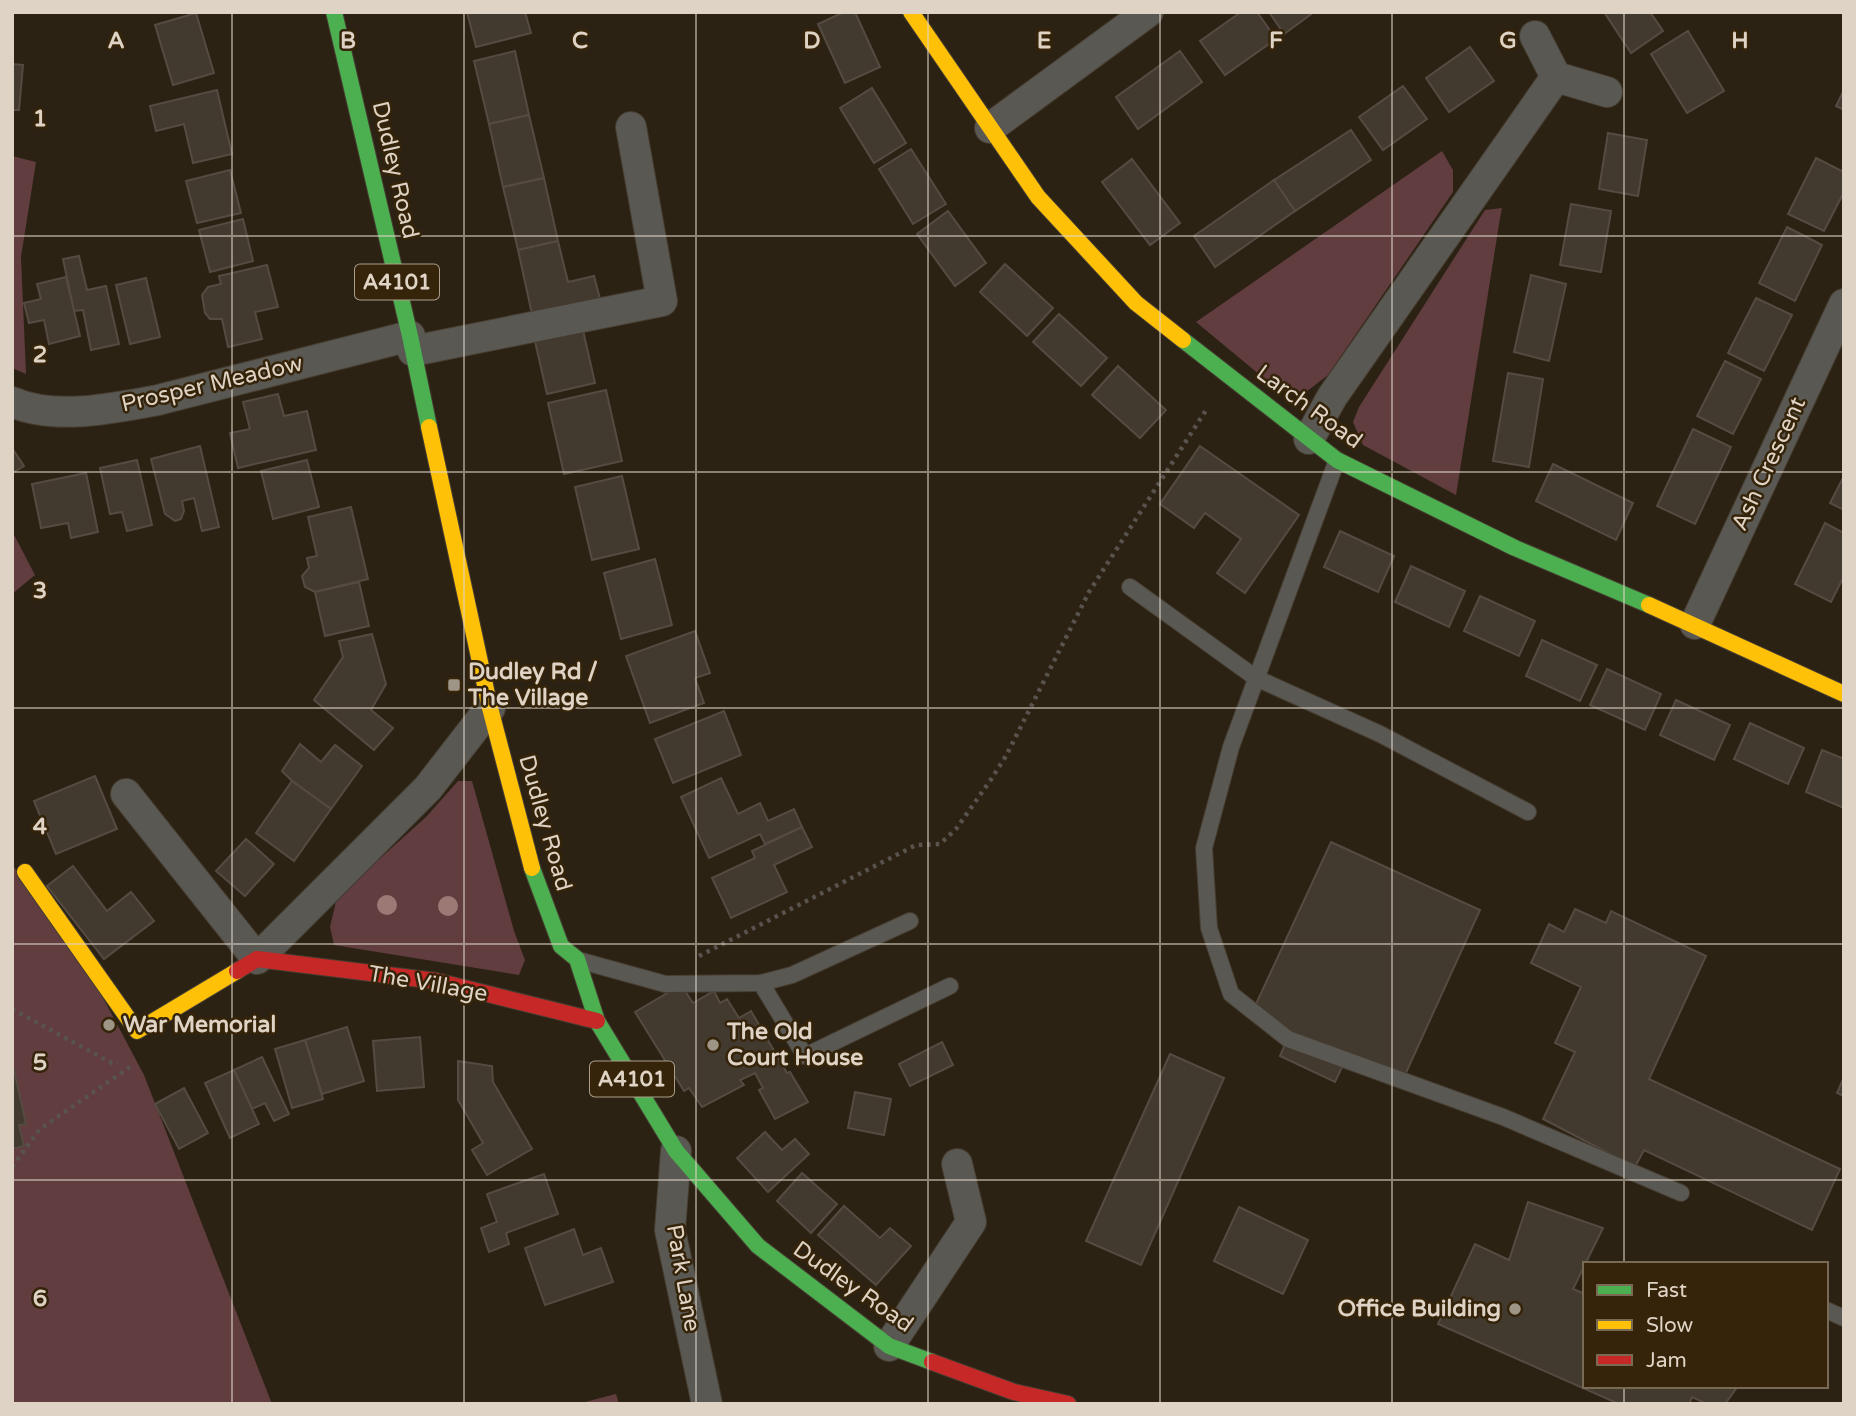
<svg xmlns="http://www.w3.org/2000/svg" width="1856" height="1416" font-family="'Varela Round',sans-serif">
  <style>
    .green { fill: #613d40 }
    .building { fill: #42392f; stroke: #554b42; stroke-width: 2 }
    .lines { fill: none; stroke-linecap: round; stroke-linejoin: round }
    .lane-casing { stroke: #463d31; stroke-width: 18 }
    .street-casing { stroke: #463d31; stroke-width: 32 }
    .fast-casing { stroke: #463d31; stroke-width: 18 }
    .slow-casing { stroke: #463d31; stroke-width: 18 }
    .jam-casing { stroke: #463d31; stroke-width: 18 }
    .path { stroke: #58544d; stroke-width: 4.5; stroke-dasharray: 3.5 5; stroke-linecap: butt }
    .lane { stroke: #5a5852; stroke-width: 16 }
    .street { stroke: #5a5852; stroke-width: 30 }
    .fast { stroke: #4caf50; stroke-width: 16 }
    .slow { stroke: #ffc107; stroke-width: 16 }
    .jam { stroke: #c62828; stroke-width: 16 }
    .tree { fill: #9d7976 }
    .grid { fill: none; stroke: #ded3c4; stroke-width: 2; stroke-opacity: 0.55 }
    .poi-dot { fill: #9f9586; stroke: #352409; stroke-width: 2.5 }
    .labels { text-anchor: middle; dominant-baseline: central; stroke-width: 5; stroke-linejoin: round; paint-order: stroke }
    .shield { fill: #352409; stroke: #ab9e8c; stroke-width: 2 }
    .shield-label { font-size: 21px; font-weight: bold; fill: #ded3c4 }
    .street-label { font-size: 23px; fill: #ded3c4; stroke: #352409 }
    .poi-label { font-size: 23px; font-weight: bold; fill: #ded3c4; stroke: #352409; text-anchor: start }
    .grid-label { font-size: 23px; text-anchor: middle; font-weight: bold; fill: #ded3c4; stroke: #352409; stroke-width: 5; stroke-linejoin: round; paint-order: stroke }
  </style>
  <rect width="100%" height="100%" fill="#2b2213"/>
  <g class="green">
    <polygon points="1442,151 1453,170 1453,192 1328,375 1306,392 1278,390 1196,322"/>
    <polygon points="12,156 36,162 21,257 26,374 12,368"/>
    <polygon points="1502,208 1500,218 1456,495 1363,445 1353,422 1359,407 1485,210"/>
    <polygon points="12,531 35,575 12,594"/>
    <polygon points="458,781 472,781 514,931 525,960 519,975 334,945 330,927 337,897 426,817"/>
    <polygon points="12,864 101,994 144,1075 272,1404 12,1404"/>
    <polygon points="616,1394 619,1404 577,1404"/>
  </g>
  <g class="building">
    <polygon points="467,12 525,12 531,33 476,47"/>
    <polygon points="844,12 855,12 880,67 845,83 818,24"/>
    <polygon points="1241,12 1257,12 1276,39 1225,75 1200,41"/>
    <polygon points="1269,12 1314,12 1284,34"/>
    <polygon points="1604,12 1650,12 1663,31 1631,53"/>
    <polygon points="196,13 214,73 173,85 155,25"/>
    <polygon points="1688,31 1724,91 1687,113 1651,54"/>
    <polygon points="1470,47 1494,81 1449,112 1426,78"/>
    <polygon points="515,51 529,115 489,124 474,61"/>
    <polygon points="1180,51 1202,82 1138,129 1116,97"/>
    <polygon points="12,64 23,65 19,110 12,110"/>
    <polygon points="1403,86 1427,119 1383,150 1359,117"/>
    <polygon points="872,88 906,143 874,163 840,108"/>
    <polygon points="217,90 232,154 193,163 184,124 156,131 150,106"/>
    <polygon points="1844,90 1844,110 1836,106"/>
    <polygon points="529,115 544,178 503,187 489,124"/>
    <polygon points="1351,130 1371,160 1295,211 1274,180"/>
    <polygon points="1608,133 1647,140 1638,196 1599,189"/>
    <polygon points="911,149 946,204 913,224 879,169"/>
    <polygon points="1816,158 1844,172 1844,192 1824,231 1788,214"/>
    <polygon points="1132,159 1180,223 1150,245 1102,182"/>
    <polygon points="230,170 241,213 197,223 186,181"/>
    <polygon points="544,178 558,241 518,250 503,187"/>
    <polygon points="1274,180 1295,211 1215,267 1194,236"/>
    <polygon points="1571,204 1611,211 1601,272 1560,265"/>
    <polygon points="948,211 986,263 955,286 917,234"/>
    <polygon points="243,219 253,261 210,272 199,230"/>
    <polygon points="1787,227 1822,245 1795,301 1759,283"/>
    <polygon points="558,241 568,282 594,276 600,299 532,314 518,250"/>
    <polygon points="79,256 87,290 106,286 119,344 91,350 83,310 74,311 63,259"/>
    <polygon points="1005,264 1053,308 1027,336 980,292"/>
    <polygon points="267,265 278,307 255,312 262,339 228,347 222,319 210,319 205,313 202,295 208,287 221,284 219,276"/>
    <polygon points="1531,275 1566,284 1549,361 1514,352"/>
    <polygon points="66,277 80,336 49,344 44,320 29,323 24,303 41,299 37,284"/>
    <polygon points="146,278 160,337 130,344 116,285"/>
    <polygon points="1756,298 1792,315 1764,371 1728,353"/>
    <polygon points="1059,314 1107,358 1081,386 1033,342"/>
    <polygon points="582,326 595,383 547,394 534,337"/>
    <polygon points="1725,361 1761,379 1733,434 1697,416"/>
    <polygon points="1118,366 1166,410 1140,438 1092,395"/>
    <polygon points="1508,373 1543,379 1529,467 1493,461"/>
    <polygon points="606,390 622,461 564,474 548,403"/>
    <polygon points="278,394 284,416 307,411 316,450 238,468 230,433 250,429 243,402"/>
    <polygon points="1693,429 1731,447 1695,524 1657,506"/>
    <polygon points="200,446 219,527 202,531 194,498 182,501 184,511 181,519 175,521 165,514 151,459"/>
    <polygon points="1200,446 1299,515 1245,593 1217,573 1241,539 1205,513 1194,528 1160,504"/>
    <polygon points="12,448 24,466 12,473"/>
    <polygon points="137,460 152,525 127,531 122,512 110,514 100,468"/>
    <polygon points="307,460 319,507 273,519 261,471"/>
    <polygon points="1553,464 1633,503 1616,540 1536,501"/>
    <polygon points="86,473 98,532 71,538 68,523 41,528 32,484"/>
    <polygon points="622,476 639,549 592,560 575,487"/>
    <polygon points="1844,476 1844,510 1830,503"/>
    <polygon points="351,507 368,579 315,592 305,587 302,576 309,568 307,558 317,556 308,517"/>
    <polygon points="1825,523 1844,533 1844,576 1831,602 1795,584"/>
    <polygon points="1340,531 1394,556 1378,592 1324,567"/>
    <polygon points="655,559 672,625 621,639 604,573"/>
    <polygon points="1411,566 1465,591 1449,627 1395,602"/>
    <polygon points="359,582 369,626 325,636 315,592"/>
    <polygon points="1480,596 1535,621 1519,656 1464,631"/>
    <polygon points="695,631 710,673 695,678 704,703 650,723 626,656"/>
    <polygon points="372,634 386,684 371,710 393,728 374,750 314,700 343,657 339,641"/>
    <polygon points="1542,640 1597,665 1580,701 1526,676"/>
    <polygon points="1607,669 1661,694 1645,730 1590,705"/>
    <polygon points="1676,700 1730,725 1714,760 1660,735"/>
    <polygon points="724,711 741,755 673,783 655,739"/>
    <polygon points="1750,723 1804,748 1788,784 1734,759"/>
    <polygon points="300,744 321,762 335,745 362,766 331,809 292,781 282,771"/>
    <polygon points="1822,750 1844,759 1844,808 1806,792"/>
    <polygon points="95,776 117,829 56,854 34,801"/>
    <polygon points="721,778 738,814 760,803 768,821 794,809 802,827 765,844 760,834 709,858 681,797"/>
    <polygon points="292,781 331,809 294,861 256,833"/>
    <polygon points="802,827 812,847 774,865 787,892 731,918 712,878 755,858 752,851"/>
    <polygon points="246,839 274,864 245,896 216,871"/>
    <polygon points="1331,842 1480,910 1400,1086 1345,1061 1335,1082 1280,1056 1289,1035 1250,1017"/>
    <polygon points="73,866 107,911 131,892 154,921 104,959 47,886"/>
    <polygon points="1575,909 1606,923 1611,911 1706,956 1649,1079 1840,1169 1812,1230 1644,1150 1635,1167 1543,1119 1575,1052 1555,1043 1581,987 1531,963 1549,924 1564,932"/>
    <polygon points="681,985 693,1003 714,991 720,1003 727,999 739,1018 751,1011 787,1073 790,1072 808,1102 775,1119 759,1090 763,1088 755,1073 740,1080 744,1085 702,1107 689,1088 684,1091 635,1012"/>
    <polygon points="347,1027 364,1081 322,1094 305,1040"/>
    <polygon points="420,1037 424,1087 377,1091 373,1041"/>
    <polygon points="305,1040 323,1099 292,1108 275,1049"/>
    <polygon points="942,1042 953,1065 910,1086 899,1064"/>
    <polygon points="1170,1054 1224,1078 1141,1265 1086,1241"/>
    <polygon points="262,1057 289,1114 274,1121 265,1103 252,1109 234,1070"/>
    <polygon points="12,1061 26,1124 19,1125 24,1146 12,1149"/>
    <polygon points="458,1061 492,1066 493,1082 532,1149 487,1175 472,1150 483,1143 458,1100"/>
    <polygon points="234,1070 259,1124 230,1138 205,1083"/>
    <polygon points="1844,1077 1844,1096 1837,1093"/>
    <polygon points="184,1088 208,1133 179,1149 155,1104"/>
    <polygon points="855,1092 891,1099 884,1135 848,1128"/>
    <polygon points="765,1132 782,1150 795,1139 809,1154 768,1192 737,1158"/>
    <polygon points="802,1173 837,1204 811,1233 777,1201"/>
    <polygon points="544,1174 558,1214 506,1233 509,1244 489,1252 481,1228 497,1222 487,1194"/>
    <polygon points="1528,1202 1603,1228 1573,1289 1585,1294 1585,1386 1738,1386 1725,1404 1707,1404 1692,1397 1689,1404 1619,1404 1438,1324 1475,1244 1509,1260"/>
    <polygon points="844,1206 880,1238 890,1228 911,1246 876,1285 818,1235"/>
    <polygon points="1239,1207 1308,1240 1283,1294 1214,1261"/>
    <polygon points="574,1229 583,1255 601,1248 613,1282 545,1305 525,1248"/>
  </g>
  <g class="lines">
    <g class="lane-casing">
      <g id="lane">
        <polyline points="1337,460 1231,747 1204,848 1209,928 1231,994 1288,1039 1503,1117 1681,1193"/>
        <polyline points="1130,587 1256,678 1380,734 1528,812"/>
        <polyline points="578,960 665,984 761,983 792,975 910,921"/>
        <polyline points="761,983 805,1056 950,986"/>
        <polyline points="1826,1310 1844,1318"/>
      </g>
    </g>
    <g class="street-casing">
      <g id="street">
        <polyline points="1535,36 1556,77 1607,92"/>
        <polyline points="990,128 1148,12"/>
        <polyline points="413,351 662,301 631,127"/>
        <path d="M12,402C56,421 113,408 158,400L410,336"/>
        <polyline points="1309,439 1332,397 1556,77"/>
        <polyline points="1695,624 1844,304"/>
        <polyline points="126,794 257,959 428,788 490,708"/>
        <polyline points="676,1151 670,1230 707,1404"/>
        <polyline points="889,1346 971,1222 957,1164"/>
      </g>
    </g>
    <g class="fast-casing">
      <g id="fast">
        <polyline points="334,12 410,336 429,427"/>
        <polyline points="1183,340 1337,460 1515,548 1649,605"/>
        <polyline points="532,868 561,946 577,959 597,1021 676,1151 758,1246 889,1346 932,1362"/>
      </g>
    </g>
    <g class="slow-casing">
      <g id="slow">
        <polyline points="911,12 1038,197 1136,303 1183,340"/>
        <polyline points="429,427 490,708 532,868"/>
        <polyline points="1649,605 1844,694"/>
        <polyline points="25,872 137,1031 237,971"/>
      </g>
    </g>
    <g class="jam-casing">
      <g id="jam">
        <polyline points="237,971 257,959 436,981 597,1021"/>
        <polyline points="932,1362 1014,1392 1068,1404"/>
      </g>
    </g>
    <g class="path">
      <polyline points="699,956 916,845 940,844 956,829 990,781 1006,756 1089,592 1208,407"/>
      <polyline points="12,1009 112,1063 118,1063"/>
      <polyline points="12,1167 40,1129 130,1067"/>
    </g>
    <use href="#lane" class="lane"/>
    <use href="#street" class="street"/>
    <use href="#fast" class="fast"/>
    <use href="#slow" class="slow"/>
    <use href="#jam" class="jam"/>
  </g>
  <g class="tree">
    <circle cx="387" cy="905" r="10"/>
    <circle cx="448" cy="906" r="10"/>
  </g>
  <path class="grid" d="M232,12V1404M464,12V1404M696,12V1404M928,12V1404M1160,12V1404M1392,12V1404M1624,12V1264M12,236H1844M12,472H1844M12,708H1844M12,944H1844M12,1180H1844M1624,1386V1404"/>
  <g class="poi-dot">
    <rect x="447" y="678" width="14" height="14" rx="3.5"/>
    <circle cx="109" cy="1025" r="7"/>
    <circle cx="713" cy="1045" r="7"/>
    <circle cx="1515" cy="1309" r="7"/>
  </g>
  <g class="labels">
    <g class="shield">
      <rect x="355" y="264.5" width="84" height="35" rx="5"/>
      <rect x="590" y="1061.5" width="84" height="35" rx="5"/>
    </g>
    <g class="shield-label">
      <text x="397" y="282">A4101</text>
      <text x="632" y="1079">A4101</text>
    </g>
    <g class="street-label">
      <text transform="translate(395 170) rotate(77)">Dudley Road</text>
      <text transform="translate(212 384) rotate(-13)">Prosper Meadow</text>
      <text transform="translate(1309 407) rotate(36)">Larch Road</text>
      <text transform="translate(1769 464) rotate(-65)">Ash Crescent</text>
      <text transform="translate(545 823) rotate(74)">Dudley Road</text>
      <text transform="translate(428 984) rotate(10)">The Village</text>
      <text transform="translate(683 1278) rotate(80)">Park Lane</text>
      <text transform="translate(853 1287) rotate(35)">Dudley Road</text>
    </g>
    <g class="poi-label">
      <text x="468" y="672">Dudley Rd /<tspan x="468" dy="26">The Village</tspan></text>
      <text x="123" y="1025">War Memorial</text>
      <text x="727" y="1032">The Old<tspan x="727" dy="26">Court House</tspan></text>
      <text x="1501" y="1309" text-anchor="end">Office Building</text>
    </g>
  </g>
  <g class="grid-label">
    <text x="116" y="48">A</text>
    <text x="348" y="48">B</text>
    <text x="580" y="48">C</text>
    <text x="812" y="48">D</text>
    <text x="1044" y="48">E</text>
    <text x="1276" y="48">F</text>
    <text x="1508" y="48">G</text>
    <text x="1740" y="48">H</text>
    <text x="40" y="126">1</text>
    <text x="40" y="362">2</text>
    <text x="40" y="598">3</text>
    <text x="40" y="834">4</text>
    <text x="40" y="1070">5</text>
    <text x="40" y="1306">6</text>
  </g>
  <rect width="1856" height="1416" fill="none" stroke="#ded3c4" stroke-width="28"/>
  <rect x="1583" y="1262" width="245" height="126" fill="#352409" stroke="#796a54" stroke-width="2"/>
  <rect x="1597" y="1285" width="35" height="10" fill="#4caf50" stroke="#796a54" stroke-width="2"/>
  <text x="1646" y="1297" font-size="21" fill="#ded3c4">Fast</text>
  <rect x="1597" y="1320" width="35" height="10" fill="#ffc107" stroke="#796a54" stroke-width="2"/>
  <text x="1646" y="1332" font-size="21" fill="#ded3c4">Slow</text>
  <rect x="1597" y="1355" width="35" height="10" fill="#c62828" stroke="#796a54" stroke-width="2"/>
  <text x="1646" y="1367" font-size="21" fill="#ded3c4">Jam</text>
</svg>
